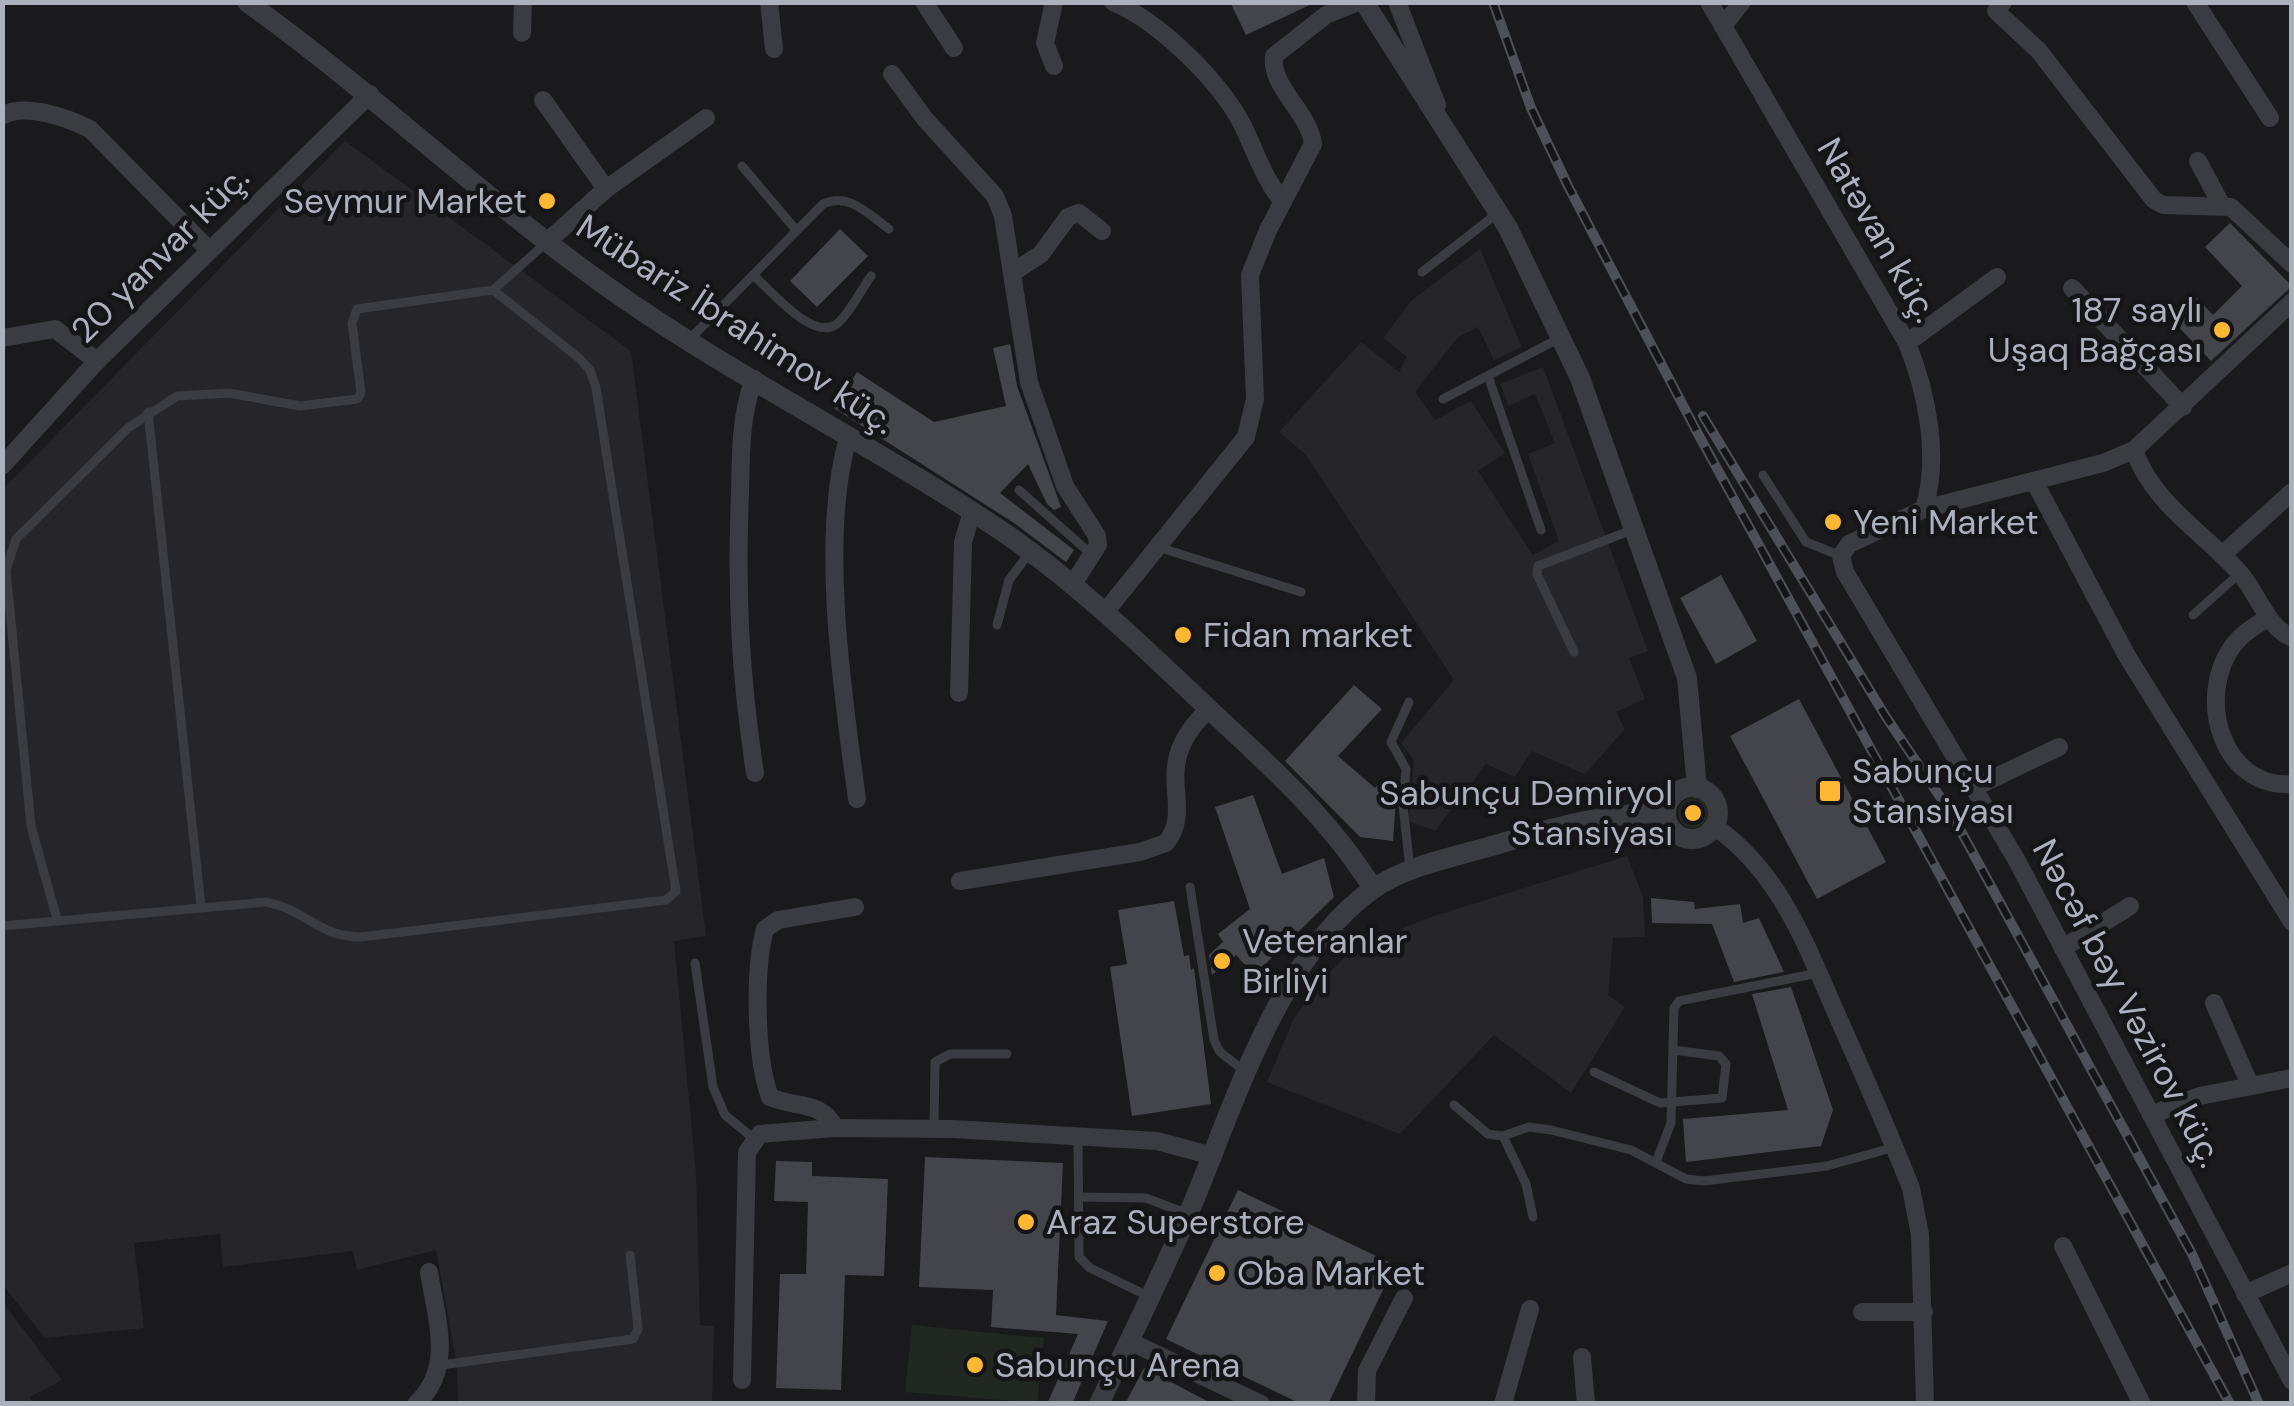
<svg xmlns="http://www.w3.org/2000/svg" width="2294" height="1406" font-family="'DM Sans',sans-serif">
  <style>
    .built { fill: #26262a }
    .green { fill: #202821 }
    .building { fill: #44454a }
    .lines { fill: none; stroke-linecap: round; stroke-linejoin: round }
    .service { stroke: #3b3c42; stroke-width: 9 }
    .minor { stroke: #3b3c42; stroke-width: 18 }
    .tertiary { stroke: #3b3c42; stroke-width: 20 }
    .rail-casing { stroke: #4e5057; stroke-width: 10 }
    .rail { stroke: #151518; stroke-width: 6; stroke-dasharray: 19; stroke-linecap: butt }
    .poi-dot { fill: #fdb732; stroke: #151518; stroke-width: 4 }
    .labels { text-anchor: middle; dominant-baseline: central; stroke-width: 9; stroke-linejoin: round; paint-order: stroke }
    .poi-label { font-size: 35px; fill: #acb1bd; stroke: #151518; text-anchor: start }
    .street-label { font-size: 35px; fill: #acb1bd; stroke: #151518 }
  </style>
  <rect width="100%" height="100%" fill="#1a1a1d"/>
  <g class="built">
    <polygon points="345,141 631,351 706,936 674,941 696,1173 700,1325 714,1326 712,1403 458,1403 457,1365 436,1250 357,1270 353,1251 223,1267 220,1234 134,1243 144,1328 45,1338 3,1285 3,489"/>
    <polygon points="1480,249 1522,347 1494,360 1478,327 1458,337 1415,392 1435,420 1471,401 1505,453 1478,471 1533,555 1559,541 1528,454 1555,443 1535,394 1509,406 1500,384 1543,367 1648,651 1629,658 1645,699 1616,712 1625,729 1585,774 1532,751 1515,777 1486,764 1435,831 1409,821 1414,760 1401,743 1454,680 1306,455 1279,432 1361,342 1399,372 1407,357 1383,338 1412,300"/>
    <polygon points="1627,856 1643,897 1645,937 1613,938 1608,995 1625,1007 1571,1093 1494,1035 1400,1134 1267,1082 1294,1018 1318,984 1343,959 1380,937 1434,916"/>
    <polygon points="3,1303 62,1380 30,1397 32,1403 3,1403"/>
  </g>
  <g class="green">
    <circle cx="1693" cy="813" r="15"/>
    <polygon points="912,1325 1044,1338 1037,1403 905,1392"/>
  </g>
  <g class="building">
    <polygon points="1230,2 1316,2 1246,35"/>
    <polygon points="2230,223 2292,286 2211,361 2172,320 2196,297 2213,315 2242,286 2205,247"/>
    <polygon points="840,229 868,256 817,307 790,281"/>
    <polygon points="1010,344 1017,386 1061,507 1054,510 1047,504 1028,464 1000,493 1074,550 1066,562 1014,523 834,408 857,372 934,422 1006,406 993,348"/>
    <polygon points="1721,575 1757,641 1716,664 1680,598"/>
    <polygon points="1354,685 1382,709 1338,756 1375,788 1386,776 1397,785 1393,841 1360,837 1285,761"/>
    <polygon points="1799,699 1886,862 1817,899 1730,736"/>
    <polygon points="1253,795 1282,874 1324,858 1334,897 1254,975 1236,955 1212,975 1209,955 1223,942 1218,934 1250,909 1215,807"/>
    <polygon points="1651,898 1694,902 1695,909 1740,904 1743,923 1759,918 1784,972 1734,982 1712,924 1652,923"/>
    <polygon points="1174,901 1184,956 1189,955 1191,970 1194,968 1211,1104 1132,1116 1110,967 1127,964 1118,910"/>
    <polygon points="1791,987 1833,1110 1821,1146 1686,1162 1683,1119 1788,1110 1752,994"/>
    <polygon points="925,1157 1063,1163 1056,1315 1108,1321 1072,1404 1047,1404 1078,1334 991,1327 993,1290 919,1287"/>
    <polygon points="776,1161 812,1162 812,1176 888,1179 884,1276 845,1275 841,1390 776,1388 780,1274 806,1274 808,1202 774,1201"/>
    <polygon points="1238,1190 1395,1265 1328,1404 1301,1404 1166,1339"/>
    <polygon points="1144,1368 1213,1404 1125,1404"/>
  </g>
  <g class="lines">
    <g class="service">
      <polyline points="742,166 796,230"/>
      <polyline points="1422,272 1499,212"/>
      <path d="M753,275C771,290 814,344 838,323C851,311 861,290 871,276"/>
      <path d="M689,340L823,204C849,192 868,214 889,229"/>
      <polyline points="1488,376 1541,530"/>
      <polyline points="1443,399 1560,338"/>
      <polyline points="148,412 201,907"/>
      <polyline points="1763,475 1806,542 1841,556"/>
      <polyline points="1019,490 1092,555"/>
      <polyline points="1161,548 1301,592"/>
      <polyline points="2193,615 2240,573"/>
      <polyline points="997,625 1009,580 1030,552"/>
      <polyline points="1574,652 1537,574 1538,566 1632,530"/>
      <polyline points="1409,702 1391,742 1406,769 1403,806 1410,868"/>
      <polyline points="1190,887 1214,1040 1220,1052 1247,1073"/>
      <polyline points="57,919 31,826 6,570 16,539 128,428 177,396 229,393 300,406 357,399 361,393 352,323 357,309 493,290 546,243"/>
      <path d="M2,926L266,902C305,909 318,937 361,937L666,900L676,891L596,388L590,370L579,358L493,290"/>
      <polyline points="695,963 713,1087 725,1115 753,1138"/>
      <polyline points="1594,1072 1660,1103 1722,1098 1726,1064 1719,1056 1673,1050"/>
      <polyline points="1454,1105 1488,1134 1503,1136 1529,1127 1551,1130 1631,1150 1686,1179 1704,1181 1827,1166 1895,1147"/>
      <polyline points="934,1128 935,1062 950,1054 1007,1054"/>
      <polyline points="1078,1136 1079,1257 1090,1268 1148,1296"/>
      <polyline points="1503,1136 1526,1184 1533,1217"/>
      <polyline points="1656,1162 1671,1123 1674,1008 1679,1001 1818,973"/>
      <polyline points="1079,1197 1146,1198 1188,1214"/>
      <polyline points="441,1365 633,1339 638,1329 630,1255"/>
    </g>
    <g class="minor">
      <polyline points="769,2 774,49"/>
      <polyline points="924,2 954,48"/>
      <path d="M1113,2C1160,22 1220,81 1243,126C1256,153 1264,179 1283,202"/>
      <polyline points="1397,2 1437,105"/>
      <path d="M1709,2L1907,343C1927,393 1940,456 1924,509L1849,544L1841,556L1845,572L2016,859L2292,1381"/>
      <polyline points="2003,2 1996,11 2039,51 2154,200 2163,205 2231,207 2292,264"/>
      <polyline points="2195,2 2270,118"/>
      <polyline points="1723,26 1742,2"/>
      <polyline points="522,33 523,2"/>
      <polyline points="1054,66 1045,43 1054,2"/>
      <polyline points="892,74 925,119 995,196 1003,216 1029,382 1065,486 1097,536 1098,545 1073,584"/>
      <polyline points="543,100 606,189"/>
      <path d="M2,116C24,102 68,118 90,129L209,250"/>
      <polyline points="2198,161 2221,204"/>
      <polyline points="548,241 606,189 706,118"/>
      <polyline points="1012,273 1041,254 1068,217 1079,213 1102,231"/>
      <polyline points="2072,288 2183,407"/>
      <polyline points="2,338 55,329 97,361"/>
      <polyline points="1907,343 1997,277"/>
      <path d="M754,379C740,416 741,454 740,494C736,591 740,676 755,773"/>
      <path d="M848,438C819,538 843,696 857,799"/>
      <polyline points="2134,450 2292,302"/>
      <polyline points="2,466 97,361 370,94"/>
      <polyline points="2034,481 2127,656 2292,922"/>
      <path d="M1924,509L2103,463L2134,450C2153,504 2203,532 2239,572C2259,594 2264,624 2292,638"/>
      <polyline points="2222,555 2292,492"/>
      <path d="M1106,611L1246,437L1255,399L1250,275L1268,230L1313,144C1309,112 1270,87 1274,56L1326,15L1358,2"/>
      <path d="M2268,618C2255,626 2241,634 2232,647C2196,698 2222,789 2292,784"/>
      <polyline points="959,693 963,542 972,512"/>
      <polyline points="1975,787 2059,747"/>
      <path d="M1714,826C1783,874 1808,951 1841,1024C1865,1078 1889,1132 1911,1188L1920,1235L1925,1404"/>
      <path d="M960,881L1140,852L1166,843C1197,803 1146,768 1209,709"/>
      <polyline points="2063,948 2130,906"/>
      <polyline points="2214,1003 2250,1085"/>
      <polyline points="2151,1115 2200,1096 2292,1078"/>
      <path d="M835,1128C823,1100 793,1108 770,1097C755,1057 754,969 765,929L778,920L855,907"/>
      <polyline points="2063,1246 2142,1404"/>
      <polyline points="2245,1294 2292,1273"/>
      <polyline points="1862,1312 1924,1312"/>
      <polyline points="1129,1341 1261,1404"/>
      <polyline points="1582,1357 1586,1404"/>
      <polyline points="742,1380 747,1152 760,1134 835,1128 953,1129 1157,1141 1213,1156"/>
      <path d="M416,1404C455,1368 436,1318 429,1272"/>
      <polyline points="1366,1404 1367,1371 1404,1298"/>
      <polyline points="1503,1404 1530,1309"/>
    </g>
    <g class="tertiary">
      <path d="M247,2C370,90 479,195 602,283C731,376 875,445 1006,534C1081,586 1145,649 1211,711C1269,765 1332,821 1373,889"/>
      <polyline points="1364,2 1508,228 1580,378 1687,678 1697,788"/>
      <circle cx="1692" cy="813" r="26"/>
      <path d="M1099,1404C1130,1340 1161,1276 1190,1210C1234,1107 1277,957 1373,889C1409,864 1460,856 1502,843C1556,827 1609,812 1666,813"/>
    </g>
    <g class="rail-casing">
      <g id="rail">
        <polyline points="1493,2 1531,108 1568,186 1697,432 2230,1404"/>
        <polyline points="1703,416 1886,717 1951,813 2192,1254 2259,1404"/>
      </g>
    </g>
    <use href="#rail" class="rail"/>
  </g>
  <g class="poi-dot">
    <circle cx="547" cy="201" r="10"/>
    <circle cx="2222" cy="330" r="10"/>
    <circle cx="1833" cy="522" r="10"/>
    <circle cx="1183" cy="635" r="10"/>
    <rect x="1818" y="779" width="24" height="24" rx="5"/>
    <circle cx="1693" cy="813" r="10"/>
    <circle cx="1222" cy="961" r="10"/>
    <circle cx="1026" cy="1222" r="10"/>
    <circle cx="1217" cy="1273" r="10"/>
    <circle cx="975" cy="1365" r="10"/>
  </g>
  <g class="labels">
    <g class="poi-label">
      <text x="527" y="201" text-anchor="end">Seymur Market</text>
      <text x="2202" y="310" text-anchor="end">187 saylı<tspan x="2202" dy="40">Uşaq Bağçası</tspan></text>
      <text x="1853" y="522">Yeni Market</text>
      <text x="1203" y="635">Fidan market</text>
      <text x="1852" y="771">Sabunçu<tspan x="1852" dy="40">Stansiyası</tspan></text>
      <text x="1673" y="793" text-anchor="end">Sabunçu Dəmiryol<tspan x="1673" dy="40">Stansiyası</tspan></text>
      <text x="1242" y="941">Veteranlar<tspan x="1242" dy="40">Birliyi</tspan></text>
      <text x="1046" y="1222">Araz Superstore</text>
      <text x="1237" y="1273">Oba Market</text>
      <text x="995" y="1365">Sabunçu Arena</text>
    </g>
    <g class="street-label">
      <text transform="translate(1878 230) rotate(60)">Natəvan küç.</text>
      <text transform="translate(160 254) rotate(-45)">20 yanvar küç.</text>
      <text transform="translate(736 324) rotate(33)">Mübariz İbrahimov küç.</text>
      <text transform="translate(2128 1003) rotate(62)">Nəcəf bəy Vəzirov küç.</text>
    </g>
  </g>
  <rect width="2294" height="1406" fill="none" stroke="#acb1bd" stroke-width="10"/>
</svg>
